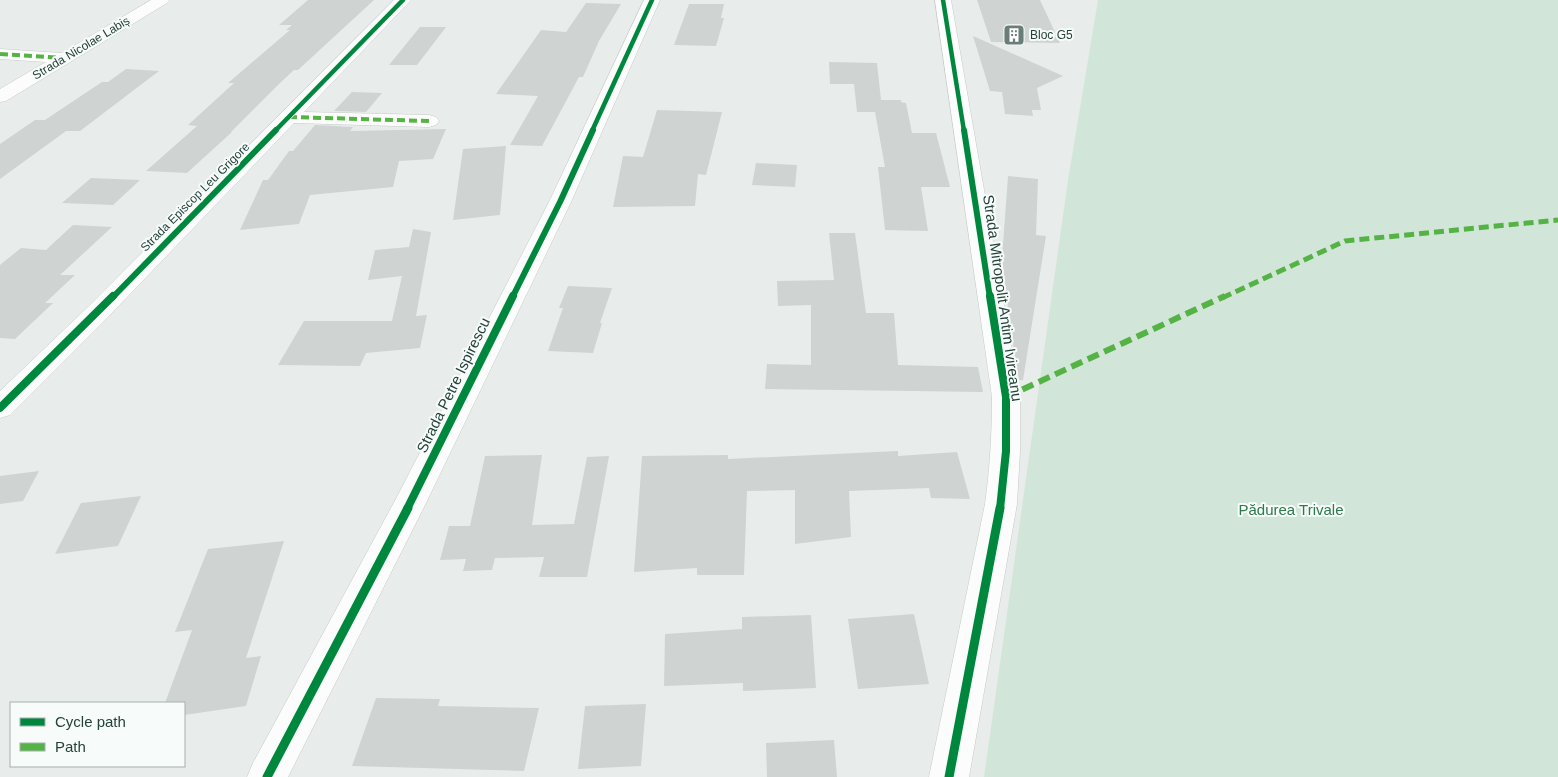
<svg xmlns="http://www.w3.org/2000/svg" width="1558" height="777" font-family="Arial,sans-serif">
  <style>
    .green { fill: #d1e6d8 }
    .building { fill: #cfd4d2 }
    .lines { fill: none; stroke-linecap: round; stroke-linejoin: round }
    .minor-casing { stroke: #c5cac8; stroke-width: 1 }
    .minor { fill: #fcfcfc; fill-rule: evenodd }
    .quiet-far2 { stroke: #55b346; stroke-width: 4; stroke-dasharray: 8 4; stroke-linecap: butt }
    .quiet-far1 { stroke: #55b346; stroke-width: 5; stroke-dasharray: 10 5; stroke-linecap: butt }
    .quiet { stroke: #55b346; stroke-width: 6; stroke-dasharray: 12 6; stroke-linecap: butt }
    .cycleway-far3-casing { stroke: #f7fbf9; stroke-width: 6 }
    .cycleway-far2-casing { stroke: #f7fbf9; stroke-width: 9 }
    .cycleway-far1-casing { stroke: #f7fbf9; stroke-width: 11 }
    .cycleway-casing { stroke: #f7fbf9; stroke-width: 12 }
    .cycleway-far3 { stroke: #00873e; stroke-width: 4.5 }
    .cycleway-far2 { stroke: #00873e; stroke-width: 6 }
    .cycleway-far1 { stroke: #00873e; stroke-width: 8 }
    .cycleway { stroke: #00873e; stroke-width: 9 }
    .labels { text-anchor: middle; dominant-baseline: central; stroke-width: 4; stroke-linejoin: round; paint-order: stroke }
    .far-poi-label { font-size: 12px; fill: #24423a; stroke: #f7fbf9; text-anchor: start }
    .far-street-label { font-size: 12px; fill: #24423a; stroke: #f7fbf9 }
    .street-label { font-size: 15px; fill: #24423a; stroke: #f7fbf9 }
    .park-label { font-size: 15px; fill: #2d7a4b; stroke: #f7fbf9 }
  </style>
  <rect width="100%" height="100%" fill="#e8edeb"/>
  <polygon class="green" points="1098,0 1558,0 1558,777 984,777 1068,180"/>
  <g class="building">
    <polygon points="308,0 374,0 298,70 294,70 279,84 231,132 232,132 187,173 146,171 197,126 188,125 234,83 228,83 290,30 286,30 292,25 279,25"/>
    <polygon points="977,0 1040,0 1060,43 991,42"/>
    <polygon points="586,3 621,4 599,41 583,77 579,77 542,146 510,145 538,96 496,94 541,30 566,32"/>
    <polygon points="689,4 724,4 721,18 724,18 716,46 674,45"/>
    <polygon points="420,27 446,27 417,65 389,65"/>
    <polygon points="973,36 1063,76 1037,88 1041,110 1032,110 1033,116 1005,114 1002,92 990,91"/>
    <polygon points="829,62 877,63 881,100 901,100 901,102 906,103 912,133 936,133 950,187 921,187 928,231 885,230 878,167 885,167 875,112 857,112 854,84 830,84"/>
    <polygon points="126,69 159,71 80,131 66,131 0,179 0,144 35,120 45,120 102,82 108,82"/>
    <polygon points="352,92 382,93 366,112 334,111"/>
    <polygon points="657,110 722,112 706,175 698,174 695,206 613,207 623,156 643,157"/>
    <polygon points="315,125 353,127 350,131 446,129 433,159 399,161 393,187 310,195 299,224 240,230 263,180 268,180 289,151 293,151"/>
    <polygon points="506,146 500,215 453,220 463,149"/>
    <polygon points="756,163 797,165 795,187 752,185"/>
    <polygon points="1008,176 1038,179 1036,235 1046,236 1023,380 1019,380 1011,333 1002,258"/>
    <polygon points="91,178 140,180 113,205 62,203"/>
    <polygon points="73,225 112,227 60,275 75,275 45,303 53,303 15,339 0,338 0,265 21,248 46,250"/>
    <polygon points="413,229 431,232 416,316 427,315 420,348 366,353 360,366 278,365 304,321 392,321 402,276 368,280 375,250 409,247"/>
    <polygon points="829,233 855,233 866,313 894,313 898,365 978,367 983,392 765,389 767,364 811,365 811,305 778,306 777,281 834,280"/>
    <polygon points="568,286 612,288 600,323 602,323 593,353 548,351 563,308 559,308"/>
    <polygon points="898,451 898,456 957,452 970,499 931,498 929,488 849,491 851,537 795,544 795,490 747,491 744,575 697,575 697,568 634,572 642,456 728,455 728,459"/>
    <polygon points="542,455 532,525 574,524 587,457 609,456 587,577 539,577 544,557 495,558 492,570 463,571 466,559 440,560 449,526 470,526 485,456"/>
    <polygon points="39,471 23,501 0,504 0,476"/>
    <polygon points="141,496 118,546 55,554 81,503"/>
    <polygon points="284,541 246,658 261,656 246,706 184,715 184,703 165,703 192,630 175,632 208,549"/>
    <polygon points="914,614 929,684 858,689 848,619"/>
    <polygon points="811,615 816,688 743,691 743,683 664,686 665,634 742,629 742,617"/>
    <polygon points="376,698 440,699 438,706 539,708 524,771 352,766"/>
    <polygon points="646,704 641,766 578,769 585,706"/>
    <polygon points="834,740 837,777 767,777 766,743"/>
  </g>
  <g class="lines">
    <g class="minor-casing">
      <g id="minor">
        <polygon points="151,0 170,0 167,3 6,101 0,102 0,89 46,62 0,59 0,49 62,53"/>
        <polygon points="394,0 411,0 304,112 429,115 436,117 439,121 436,125 429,127 294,123 107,318 10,415 0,418 0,391 89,306"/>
        <polygon points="644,0 660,0 571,202 426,503 288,777 247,777 253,763 398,495 549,202"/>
        <path d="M935,0H951L1020,397V451L1017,504L969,777H929L985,504C990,468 992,433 992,397Z"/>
      </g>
    </g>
    <use href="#minor" class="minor"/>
    <g class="quiet-far2">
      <polyline points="0,54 63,58"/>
      <polyline points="289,117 429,121"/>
    </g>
    <polyline class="quiet-far1" points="1222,298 1345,241 1558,220"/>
    <polyline class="quiet" points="1006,397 1225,296"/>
    <g class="cycleway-far3-casing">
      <g id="cycleway-far3">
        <polyline points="943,0 964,131"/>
        <polyline points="275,131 403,0"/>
        <polyline points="592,131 652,0"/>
      </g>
    </g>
    <g class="cycleway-far2-casing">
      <g id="cycleway-far2">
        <polyline points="964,130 990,298"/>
        <polyline points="112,298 276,130"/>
        <polyline points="512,298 560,202 593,130"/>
      </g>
    </g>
    <g class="cycleway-far1-casing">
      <g id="cycleway-far1">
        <polyline points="990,296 1006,397 1006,451 1000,509"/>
        <polyline points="0,408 113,296"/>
        <polyline points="407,509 513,296"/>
      </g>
    </g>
    <g class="cycleway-casing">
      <g id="cycleway">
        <polyline points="267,777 408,508"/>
        <polyline points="949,777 1000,508"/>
      </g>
    </g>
    <use href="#cycleway-far3" class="cycleway-far3"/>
    <use href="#cycleway-far2" class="cycleway-far2"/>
    <use href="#cycleway-far1" class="cycleway-far1"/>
    <use href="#cycleway" class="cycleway"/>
  </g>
  <defs>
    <g id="building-square" transform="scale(1.125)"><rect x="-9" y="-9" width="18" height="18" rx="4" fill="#697e78" stroke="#f7fbf9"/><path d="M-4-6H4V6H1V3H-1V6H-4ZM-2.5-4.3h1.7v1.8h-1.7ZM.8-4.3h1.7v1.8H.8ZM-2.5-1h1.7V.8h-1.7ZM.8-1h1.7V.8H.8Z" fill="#fff"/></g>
  </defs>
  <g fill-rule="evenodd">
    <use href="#building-square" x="1014" y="35"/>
  </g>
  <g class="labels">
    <g class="far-poi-label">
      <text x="1030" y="35">Bloc G5</text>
    </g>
    <g class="far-street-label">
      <text transform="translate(81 48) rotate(-31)">Strada Nicolae Labiș</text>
      <text transform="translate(195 197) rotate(-45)">Strada Episcop Leu Grigore</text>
    </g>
    <g class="street-label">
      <text transform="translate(1003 298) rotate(82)">Strada Mitropolit Antim Ivireanu</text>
      <text transform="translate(453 385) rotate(-64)">Strada Petre Ispirescu</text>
    </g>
    <g class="park-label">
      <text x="1291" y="509">Pădurea Trivale</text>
    </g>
  </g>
  <rect x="10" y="702" width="175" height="65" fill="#f7fbf9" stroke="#a3b1ad"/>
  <rect x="20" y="718" width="25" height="8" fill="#00873e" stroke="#a3b1ad"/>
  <text x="55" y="727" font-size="15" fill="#24423a">Cycle path</text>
  <rect x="20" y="743" width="25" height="8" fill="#55b346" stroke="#a3b1ad"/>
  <text x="55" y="752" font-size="15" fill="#24423a">Path</text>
</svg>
